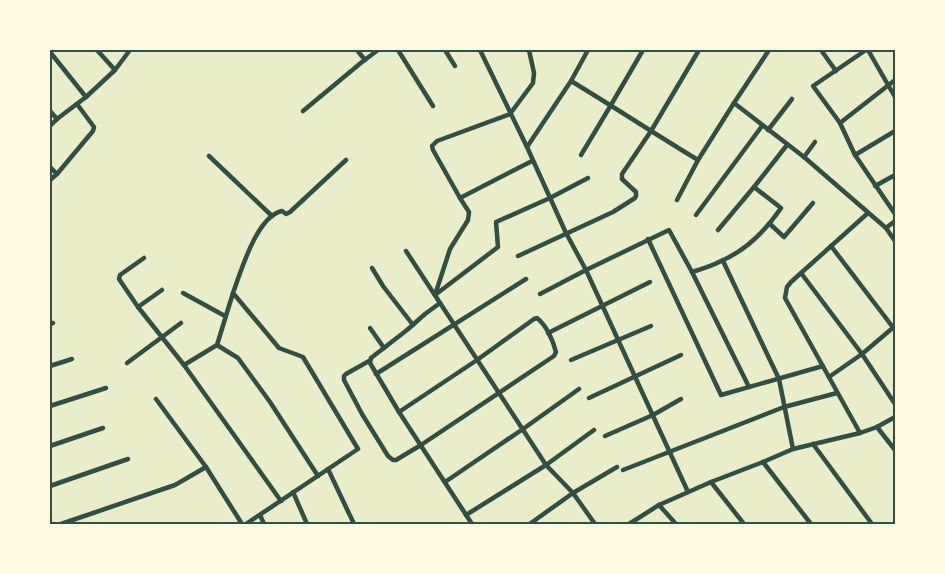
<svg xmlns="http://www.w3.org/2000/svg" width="945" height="574" font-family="Rubik,sans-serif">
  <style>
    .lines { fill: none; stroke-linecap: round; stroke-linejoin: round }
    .minor { stroke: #344e41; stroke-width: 4.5 }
    .neatline { fill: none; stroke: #344e41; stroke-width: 2 }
  </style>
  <rect width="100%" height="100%" fill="#e9edc9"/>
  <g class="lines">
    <g class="minor">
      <polyline points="97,50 115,70"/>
      <polyline points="357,50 365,60"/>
      <polyline points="398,50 433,106"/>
      <polyline points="445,50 455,66"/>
      <polyline points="480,50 527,147 566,233 586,270 688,492"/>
      <polyline points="821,50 836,71"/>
      <polyline points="866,50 813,86 840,123 855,155 895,214"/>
      <polyline points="868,50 895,97"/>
      <polyline points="50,52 86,97"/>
      <path d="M571,81C614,107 655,134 698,160"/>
      <polyline points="734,103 804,157 886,228 895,241"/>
      <polyline points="50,111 57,119"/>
      <polyline points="303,111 362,62 378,50"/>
      <polyline points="840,123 895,80"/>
      <polyline points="50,126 57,119 86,97 115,70 130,50"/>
      <polyline points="768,130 792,99"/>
      <polyline points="527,147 571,81 588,50"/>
      <polyline points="581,155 611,105 643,50"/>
      <polyline points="855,155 895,131"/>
      <polyline points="209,156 272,216"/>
      <polyline points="804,157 815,142"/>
      <polyline points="50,167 57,174"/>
      <polyline points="50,180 57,174 93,131 94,127 77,104"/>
      <polyline points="875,186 895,175"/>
      <polyline points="460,198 433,150 432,146 437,141 510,114 533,83 534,73 529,50"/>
      <polyline points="677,200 698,160 734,103 769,50"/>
      <polyline points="696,215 762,126"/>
      <polyline points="770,224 784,237 813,203"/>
      <polyline points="886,228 895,221"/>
      <polyline points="718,230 754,187 787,145"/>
      <polyline points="648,239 721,395 823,366"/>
      <polyline points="831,246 895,330"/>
      <polyline points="406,251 546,465 573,493 595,524"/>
      <polyline points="518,256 613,212 635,198 636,196 636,192 622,179 622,174 651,131 699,50"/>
      <polyline points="144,258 120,275 119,279 138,307 184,365"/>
      <polyline points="723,261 779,379 793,449"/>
      <polyline points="372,268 383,286 413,325"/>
      <path d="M692,272C702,269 712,266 721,261C747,250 766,230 781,208L754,187"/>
      <polyline points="801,273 862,354 895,404"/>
      <polyline points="183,293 225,316"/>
      <polyline points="233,293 217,345 184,365 281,501"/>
      <polyline points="540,294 586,270 669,230 692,272 749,387"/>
      <polyline points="435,295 498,247 496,222 550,198 588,178"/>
      <polyline points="435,295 450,249 468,220 469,212 460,198 532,161"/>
      <polyline points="440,303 425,314 407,330 371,358 370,363 399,412 472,524"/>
      <polyline points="138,307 162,290"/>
      <polyline points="50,324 53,323"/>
      <polyline points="370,328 384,348"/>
      <polyline points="548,333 650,282"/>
      <polyline points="217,345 238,358 270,402 318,476"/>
      <polyline points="571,360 651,326"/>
      <path d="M369,361L346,374L344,376V380L362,414L388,456L393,460H396L421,445L554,356L556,352C553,340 546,325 537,318L534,319L477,360L399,412"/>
      <polyline points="127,363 181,323"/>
      <polyline points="50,366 72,359"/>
      <polyline points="376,374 526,279"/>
      <polyline points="829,377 862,354 895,326"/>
      <polyline points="589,398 681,355"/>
      <polyline points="156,399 206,467 242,524"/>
      <polyline points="50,406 106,388"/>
      <polyline points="877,427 895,450"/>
      <polyline points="860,433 785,298 787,287 791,282 868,213"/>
      <polyline points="605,436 653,415 681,399"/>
      <polyline points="813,444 872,524"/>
      <polyline points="50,446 103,428"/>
      <polyline points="763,462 811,524"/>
      <polyline points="328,469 354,524"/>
      <polyline points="623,470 784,407 837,393"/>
      <polyline points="445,482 523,429 579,389"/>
      <polyline points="711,482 744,524"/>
      <polyline points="50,486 128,459"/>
      <polyline points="293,492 307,524"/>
      <polyline points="659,505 676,524"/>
      <polyline points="260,515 264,524"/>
      <polyline points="466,515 546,465 594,430"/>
      <polyline points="531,523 573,493 617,467"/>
      <polyline points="61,524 175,485 206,467"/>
      <path d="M246,524L358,449L303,357L279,348L233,293C241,271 257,216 282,211L286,214L290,212L346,160"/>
      <polyline points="629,524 659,505 711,482 763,462 793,449 860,433 877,427 895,417"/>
    </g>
  </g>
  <rect width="945" height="574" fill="none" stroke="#fefae0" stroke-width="102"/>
  <rect x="51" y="51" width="843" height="472" class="neatline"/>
</svg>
